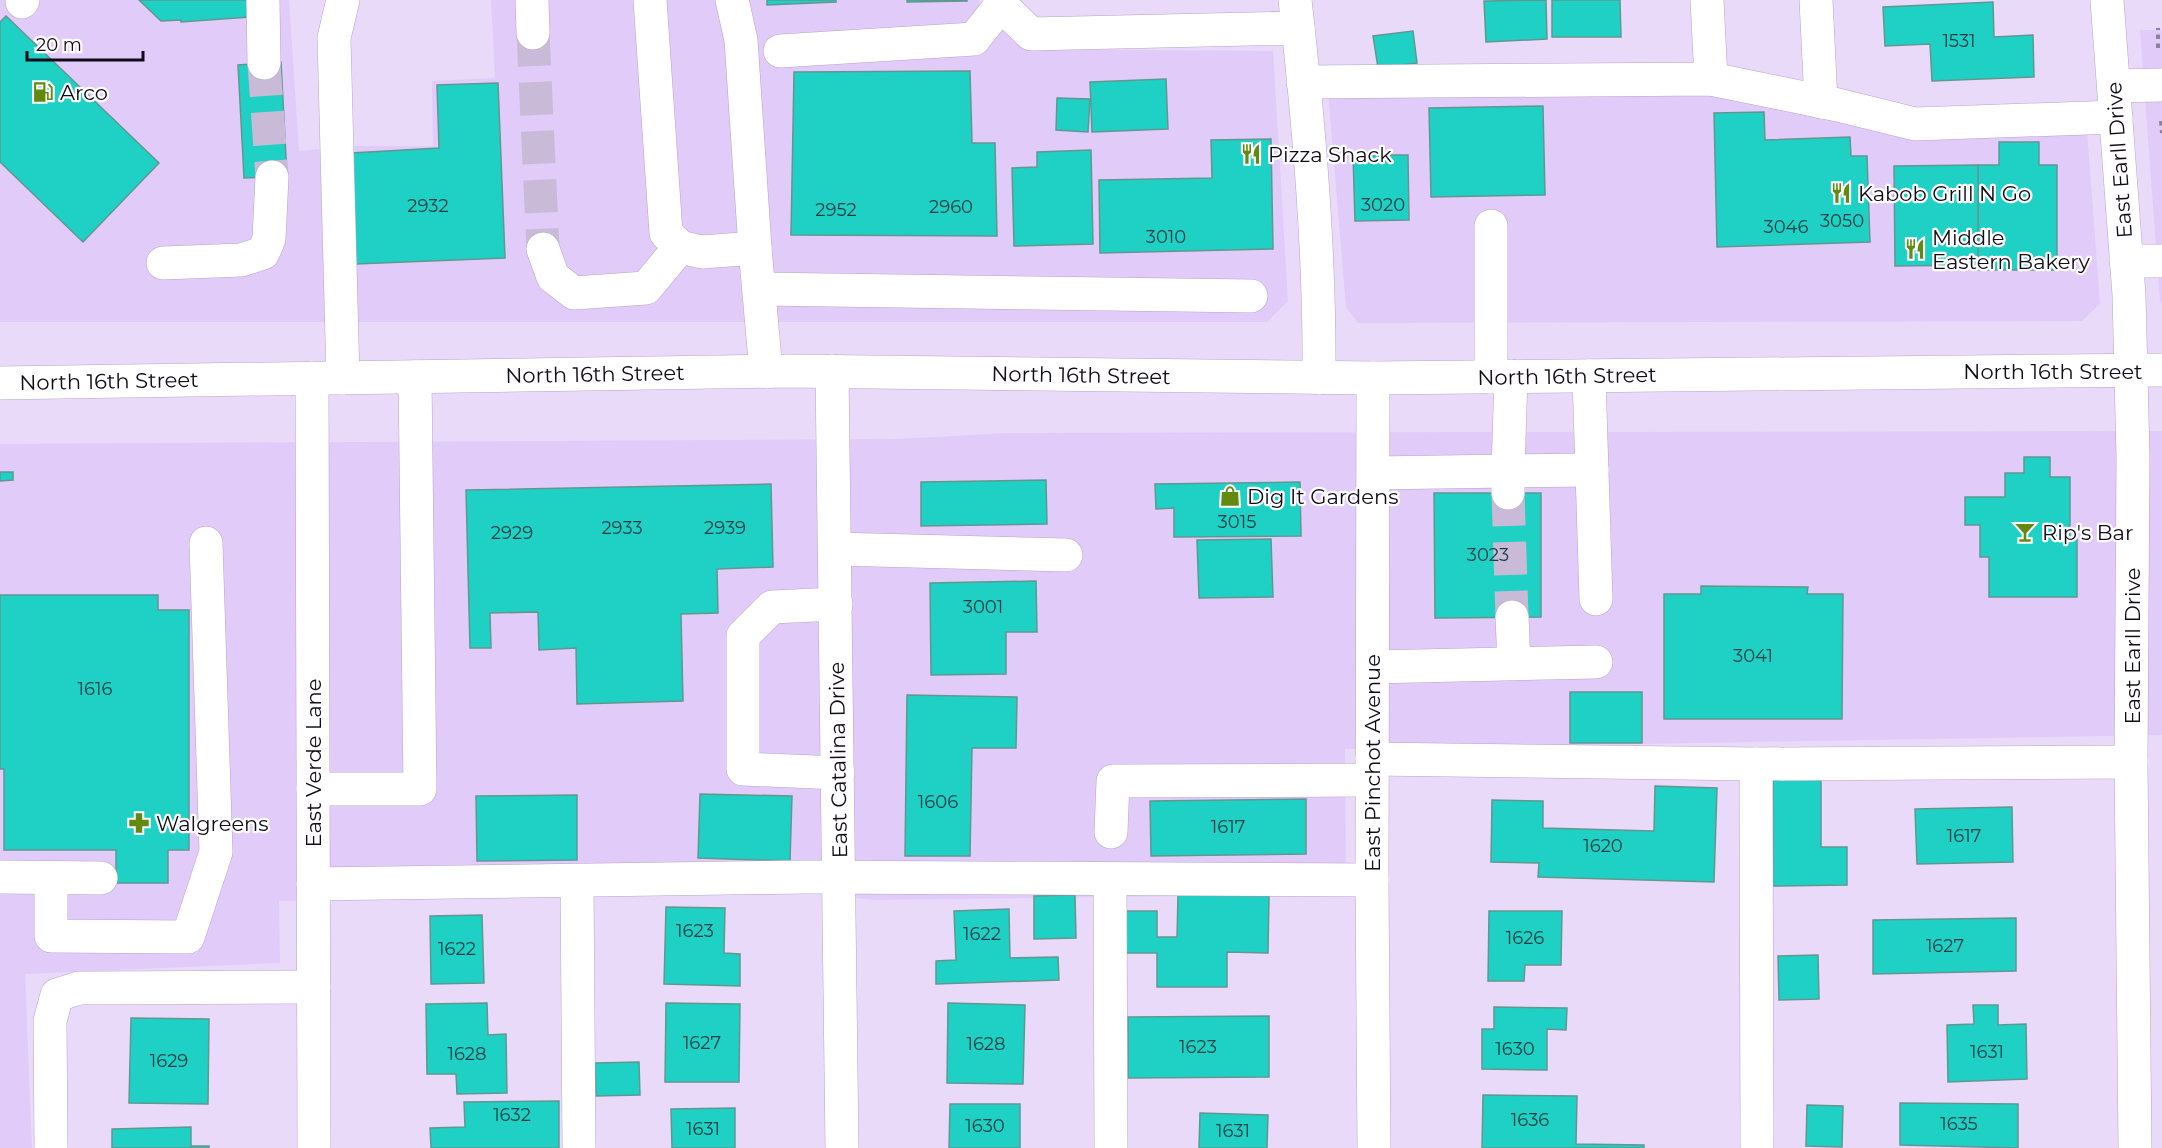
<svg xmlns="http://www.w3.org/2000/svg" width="2162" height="1148" font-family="Montserrat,sans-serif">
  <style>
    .built { fill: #e1cbf9 }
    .building { fill: #1ed1c4; stroke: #629791; stroke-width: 1.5 }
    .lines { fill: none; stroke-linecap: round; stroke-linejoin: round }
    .minor-tunnel { stroke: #c9bbd8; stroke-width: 33; stroke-dasharray: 33 16; stroke-linecap: butt }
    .minor-casing { stroke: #b6a4ca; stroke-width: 34 }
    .major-casing { stroke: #b6a4ca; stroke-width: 34 }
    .path { stroke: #8d829a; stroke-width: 4; stroke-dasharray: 4.5 4.5; stroke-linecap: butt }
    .minor { stroke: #fff; stroke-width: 33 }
    .major { stroke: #fff; stroke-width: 33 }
    .labels { text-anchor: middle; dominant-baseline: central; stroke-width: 4.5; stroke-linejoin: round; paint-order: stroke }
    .number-label { font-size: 18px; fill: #143c43 }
    .poi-label { font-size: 21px; fill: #110b18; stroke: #fff; text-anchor: start }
    .street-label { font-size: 21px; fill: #110b18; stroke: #fff }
  </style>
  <rect width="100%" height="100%" fill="#e9dafa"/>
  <g class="built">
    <polygon points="0,0 289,0 299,151 354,146 433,146 432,81 495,78 491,0 979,0 980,8 1023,49 1273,51 1288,301 1267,322 0,322"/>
    <polygon points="2140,30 2162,30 2162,304 2160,301"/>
    <polygon points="1712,90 2087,130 2100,304 2082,321 1358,323 1346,307 1328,91"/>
    <polygon points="2162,431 2162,735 1345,749 1346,894 874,900 816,893 279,901 280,963 25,974 32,1148 0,1148 0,444 898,439 1009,433"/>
  </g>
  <g class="building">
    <polygon points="139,0 253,0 250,17 181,22 181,20 161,21"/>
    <polygon points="767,0 836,0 836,2 767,5"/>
    <polygon points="907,0 967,0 967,1 907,2"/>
    <polygon points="1546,0 1547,39 1486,42 1484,1"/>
    <polygon points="1552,0 1620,0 1621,37 1552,37"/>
    <polygon points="1993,2 1994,37 2033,35 2034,77 1932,81 1930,44 1885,46 1883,7"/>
    <polygon points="6,16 159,163 83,242 0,162 0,22"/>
    <polygon points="1413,31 1417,63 1378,68 1373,36"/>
    <polygon points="281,62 287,176 244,178 238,65"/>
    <polygon points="970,71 972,143 995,143 997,236 791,235 794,72"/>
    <polygon points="1166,79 1168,129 1092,132 1090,82"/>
    <polygon points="498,83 505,258 356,264 351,153 439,148 437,85"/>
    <polygon points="1057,98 1090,99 1088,132 1056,130"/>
    <polygon points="1543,106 1545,195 1431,197 1429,108"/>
    <polygon points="1764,112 1765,140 1850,137 1851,156 1867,156 1870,242 1717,247 1714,113"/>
    <polygon points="1271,139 1273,249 1100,253 1099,180 1212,178 1211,140"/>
    <polygon points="1999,142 2039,142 2039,165 2057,165 2057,270 1978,270 1978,165 1999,165"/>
    <polygon points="1091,150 1093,244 1014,246 1012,168 1037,167 1037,152"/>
    <polygon points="1353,155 1408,155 1409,220 1355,221"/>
    <polygon points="1978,165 1978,265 1895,266 1894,166"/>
    <polygon points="2024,457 2050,457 2050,477 2070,477 2070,539 2077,539 2077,597 1989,597 1989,557 1980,557 1980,525 1965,525 1965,497 2005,497 2005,473 2024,473"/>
    <polygon points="0,472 13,472 13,480 0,481"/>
    <polygon points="1046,480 1047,524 921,526 921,482"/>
    <polygon points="1300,482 1301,536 1174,537 1174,508 1156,509 1155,484"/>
    <polygon points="771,484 773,567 717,569 718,613 681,614 683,701 577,704 576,648 539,650 538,612 490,613 491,648 470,648 466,490"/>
    <polygon points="1434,493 1541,493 1541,617 1435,618"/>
    <polygon points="1271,539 1273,597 1199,598 1197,540"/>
    <polygon points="1036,581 1037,632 1006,632 1006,674 931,675 930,583"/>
    <polygon points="1701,586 1808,587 1807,594 1843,594 1842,719 1664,719 1664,594 1701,594"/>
    <polygon points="0,595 158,595 158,610 189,610 189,850 168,850 168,883 116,883 116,850 4,850 4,769 0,769"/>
    <rect x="1570" y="692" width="72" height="51"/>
    <polygon points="907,695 1017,697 1016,748 972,748 970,856 905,856"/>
    <polygon points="1773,776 1821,776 1821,847 1847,847 1847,885 1773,886"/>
    <polygon points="1655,786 1717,788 1714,882 1538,877 1539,863 1491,862 1492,800 1543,801 1543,828 1654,831"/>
    <polygon points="700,794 792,796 790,861 698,858"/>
    <polygon points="577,795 577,860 477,861 476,796"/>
    <polygon points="1306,799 1306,854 1151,856 1150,801"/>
    <polygon points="2012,807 2013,862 1917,864 1915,809"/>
    <polygon points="1075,895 1076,938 1034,939 1034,896"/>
    <polygon points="1178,895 1269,896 1268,953 1227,952 1227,987 1157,987 1157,953 1125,953 1125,911 1157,911 1157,937 1177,937"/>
    <polygon points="666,907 725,908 724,953 740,954 740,986 664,984"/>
    <polygon points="1009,909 1010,958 1058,957 1059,980 936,984 936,961 956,960 954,911"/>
    <polygon points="1489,911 1562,911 1561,965 1525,965 1524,981 1488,981"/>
    <polygon points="482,915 484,983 431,984 430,916"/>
    <polygon points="2016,918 2016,971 1873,974 1873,920"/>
    <polygon points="1818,955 1819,999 1779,1000 1778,956"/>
    <polygon points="487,1003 488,1035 506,1034 507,1093 457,1094 456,1074 427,1074 426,1004"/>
    <polygon points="666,1003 740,1004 739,1082 665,1082"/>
    <polygon points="948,1003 1025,1005 1023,1084 947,1083"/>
    <polygon points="1973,1005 1998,1005 1998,1025 2026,1024 2027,1079 1948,1082 1947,1025 1974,1024"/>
    <polygon points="1494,1007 1567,1008 1566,1030 1547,1029 1547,1070 1482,1069 1482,1029 1494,1029"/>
    <polygon points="1269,1016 1269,1077 1128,1078 1128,1017"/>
    <polygon points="131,1018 209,1019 208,1104 129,1103"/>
    <polygon points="639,1062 640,1095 596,1096 595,1063"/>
    <polygon points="1483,1095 1577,1096 1576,1144 1644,1145 1644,1148 1482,1148"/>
    <polygon points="559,1101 559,1148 431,1148 430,1128 465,1127 464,1102"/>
    <polygon points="1900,1103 2018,1104 2018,1148 1900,1145"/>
    <polygon points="950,1104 1020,1104 1020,1148 949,1148"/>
    <polygon points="1807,1105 1843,1106 1842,1147 1806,1146"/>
    <polygon points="735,1108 735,1148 672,1148 671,1109"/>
    <polygon points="1200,1113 1268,1115 1267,1148 1199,1148"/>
    <polygon points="191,1127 191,1146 209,1146 209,1148 112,1148 112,1129"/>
  </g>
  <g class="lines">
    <g class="minor-tunnel">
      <polyline points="533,33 543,249"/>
      <polyline points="264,63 272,177"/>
      <polyline points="1508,493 1512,617"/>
    </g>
    <g class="minor-casing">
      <g id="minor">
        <polyline points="263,0 264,63"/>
        <polyline points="532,0 533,33"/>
        <polyline points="650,0 666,233 680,247 702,252 755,248 766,372"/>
        <polyline points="732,0 741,40 755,248"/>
        <polyline points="1000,0 1001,5 1031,34 1298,28"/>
        <path d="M1295,0C1309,125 1320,252 1319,378"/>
        <polyline points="1707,0 1711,79"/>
        <polyline points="1816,0 1821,102"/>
        <polyline points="2107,0 2129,295 2133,457 2131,762 2135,1148"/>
        <polyline points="22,2 23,0"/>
        <polyline points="780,51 974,39 1001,5"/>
        <polyline points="1303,82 1711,79 1838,105 1915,124 2116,117"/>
        <polyline points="2114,86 2162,85"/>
        <polyline points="1491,226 1491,377"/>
        <polyline points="543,249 553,277 574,293 646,288 680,247"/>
        <polyline points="2126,261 2162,261"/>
        <polyline points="163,263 241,260 263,253 269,239 272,177"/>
        <polyline points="759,289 1251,296"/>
        <polyline points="832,371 842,1148"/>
        <polyline points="1511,376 1508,471 1592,470"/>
        <polyline points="1589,376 1596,599"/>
        <polyline points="312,378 314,1148"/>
        <polyline points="343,378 334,38 343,0"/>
        <polyline points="1373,378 1372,880 1374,1148"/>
        <polyline points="1374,473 1508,471 1508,493"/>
        <polyline points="835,549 1066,555"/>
        <polyline points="836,604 772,607 743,636 743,769 838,773"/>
        <polyline points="1512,617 1514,663"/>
        <polyline points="1373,667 1596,662"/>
        <polyline points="1372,759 1756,764 2131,762"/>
        <polyline points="1756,764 1757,1148"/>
        <polyline points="313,789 420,789 415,377"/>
        <polyline points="1111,832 1113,781 1372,780"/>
        <polyline points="0,877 101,878"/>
        <polyline points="51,879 51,936 188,937 216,852 206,543"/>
        <polyline points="1110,879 1111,1148"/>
        <polyline points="577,881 579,1148"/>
        <polyline points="313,884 806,877 1372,880"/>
        <polyline points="51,1148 50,1021 57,995 79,988 314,987"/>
      </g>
    </g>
    <g class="major-casing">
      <polyline id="major" points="0,383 787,371 1373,378 2162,370"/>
    </g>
    <g class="path">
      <polyline points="2158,48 2158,28"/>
      <polyline points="2161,121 2162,133"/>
    </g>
    <use href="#minor" class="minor"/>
    <use href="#major" class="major"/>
  </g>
  <defs>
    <g id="fuel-bare" transform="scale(1.62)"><path d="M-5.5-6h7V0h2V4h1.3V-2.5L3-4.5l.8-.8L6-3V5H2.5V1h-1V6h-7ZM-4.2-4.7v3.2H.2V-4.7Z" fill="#648911" stroke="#fff" stroke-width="2.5" paint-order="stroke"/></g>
    <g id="restaurant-bare" transform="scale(1.62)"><path d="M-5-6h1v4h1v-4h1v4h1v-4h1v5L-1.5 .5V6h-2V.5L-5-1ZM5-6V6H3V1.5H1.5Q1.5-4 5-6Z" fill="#648911" stroke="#fff" stroke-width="2.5" paint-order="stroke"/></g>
    <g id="shop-bare" transform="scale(1.62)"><path d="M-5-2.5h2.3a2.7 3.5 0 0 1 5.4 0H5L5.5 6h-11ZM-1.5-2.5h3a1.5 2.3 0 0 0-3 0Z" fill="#648911" stroke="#fff" stroke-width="2.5" paint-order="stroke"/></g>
    <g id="bar-bare" transform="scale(1.62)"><path d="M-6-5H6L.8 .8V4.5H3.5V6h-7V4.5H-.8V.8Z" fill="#648911" stroke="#fff" stroke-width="2.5" paint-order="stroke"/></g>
    <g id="pharmacy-bare" transform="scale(1.62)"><path d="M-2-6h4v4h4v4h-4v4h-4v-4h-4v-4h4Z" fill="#648911" stroke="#fff" stroke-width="2.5" paint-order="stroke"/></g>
  </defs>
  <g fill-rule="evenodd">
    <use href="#fuel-bare" x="43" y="92"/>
    <use href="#restaurant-bare" x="1251" y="154"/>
    <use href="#restaurant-bare" x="1841" y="193"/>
    <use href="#restaurant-bare" x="1915" y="249"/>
    <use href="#shop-bare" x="1230" y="496"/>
    <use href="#bar-bare" x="2025" y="532"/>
    <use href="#pharmacy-bare" x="139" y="823"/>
  </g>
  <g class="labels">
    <g class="number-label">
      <text x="1959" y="41">1531</text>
      <text x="1383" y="205">3020</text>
      <text x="428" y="206">2932</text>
      <text x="951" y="207">2960</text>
      <text x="836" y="210">2952</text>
      <text x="1842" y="221">3050</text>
      <text x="1786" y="227">3046</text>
      <text x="1166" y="237">3010</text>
      <text x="1237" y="522">3015</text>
      <text x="622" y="528">2933</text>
      <text x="725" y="528">2939</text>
      <text x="512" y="533">2929</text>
      <text x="1488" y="555">3023</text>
      <text x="983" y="607">3001</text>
      <text x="1753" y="656">3041</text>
      <text x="95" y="689">1616</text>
      <text x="938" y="802">1606</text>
      <text x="1228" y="827">1617</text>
      <text x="1964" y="836">1617</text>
      <text x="1603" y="846">1620</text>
      <text x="695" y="931">1623</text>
      <text x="982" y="934">1622</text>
      <text x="1525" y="938">1626</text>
      <text x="1945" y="946">1627</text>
      <text x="457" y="949">1622</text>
      <text x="702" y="1043">1627</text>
      <text x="986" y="1044">1628</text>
      <text x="1198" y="1047">1623</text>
      <text x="1515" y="1049">1630</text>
      <text x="1987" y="1052">1631</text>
      <text x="467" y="1054">1628</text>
      <text x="169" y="1061">1629</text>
      <text x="512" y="1115">1632</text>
      <text x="1530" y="1120">1636</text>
      <text x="1959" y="1124">1635</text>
      <text x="985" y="1126">1630</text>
      <text x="703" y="1129">1631</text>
      <text x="1233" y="1131">1631</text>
    </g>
    <g class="poi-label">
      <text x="60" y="92">Arco</text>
      <text x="1268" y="154">Pizza Shack</text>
      <text x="1858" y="193">Kabob Grill N Go</text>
      <text x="1932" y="237">Middle<tspan x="1932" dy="24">Eastern Bakery</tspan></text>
      <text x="1247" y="496">Dig It Gardens</text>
      <text x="2042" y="532">Rip's Bar</text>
      <text x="156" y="823">Walgreens</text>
    </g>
    <g class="street-label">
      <text transform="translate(2119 160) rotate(-94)">East Earll Drive</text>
      <text x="2053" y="371">North 16th Street</text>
      <text transform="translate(595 374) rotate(-1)">North 16th Street</text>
      <text transform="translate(1081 375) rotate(1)">North 16th Street</text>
      <text transform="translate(1567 376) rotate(-1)">North 16th Street</text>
      <text transform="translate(109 381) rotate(-1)">North 16th Street</text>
      <text transform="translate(2132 646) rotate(-90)">East Earll Drive</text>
      <text transform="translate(838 760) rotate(-91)">East Catalina Drive</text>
      <text transform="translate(313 763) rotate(-90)">East Verde Lane</text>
      <text transform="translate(1372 763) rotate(-90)">East Pinchot Avenue</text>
    </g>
  </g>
  <path d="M27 51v9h116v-9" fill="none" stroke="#110b18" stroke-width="3"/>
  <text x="36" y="51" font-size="18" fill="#110b18" stroke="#ffffff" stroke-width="4.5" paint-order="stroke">20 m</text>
</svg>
